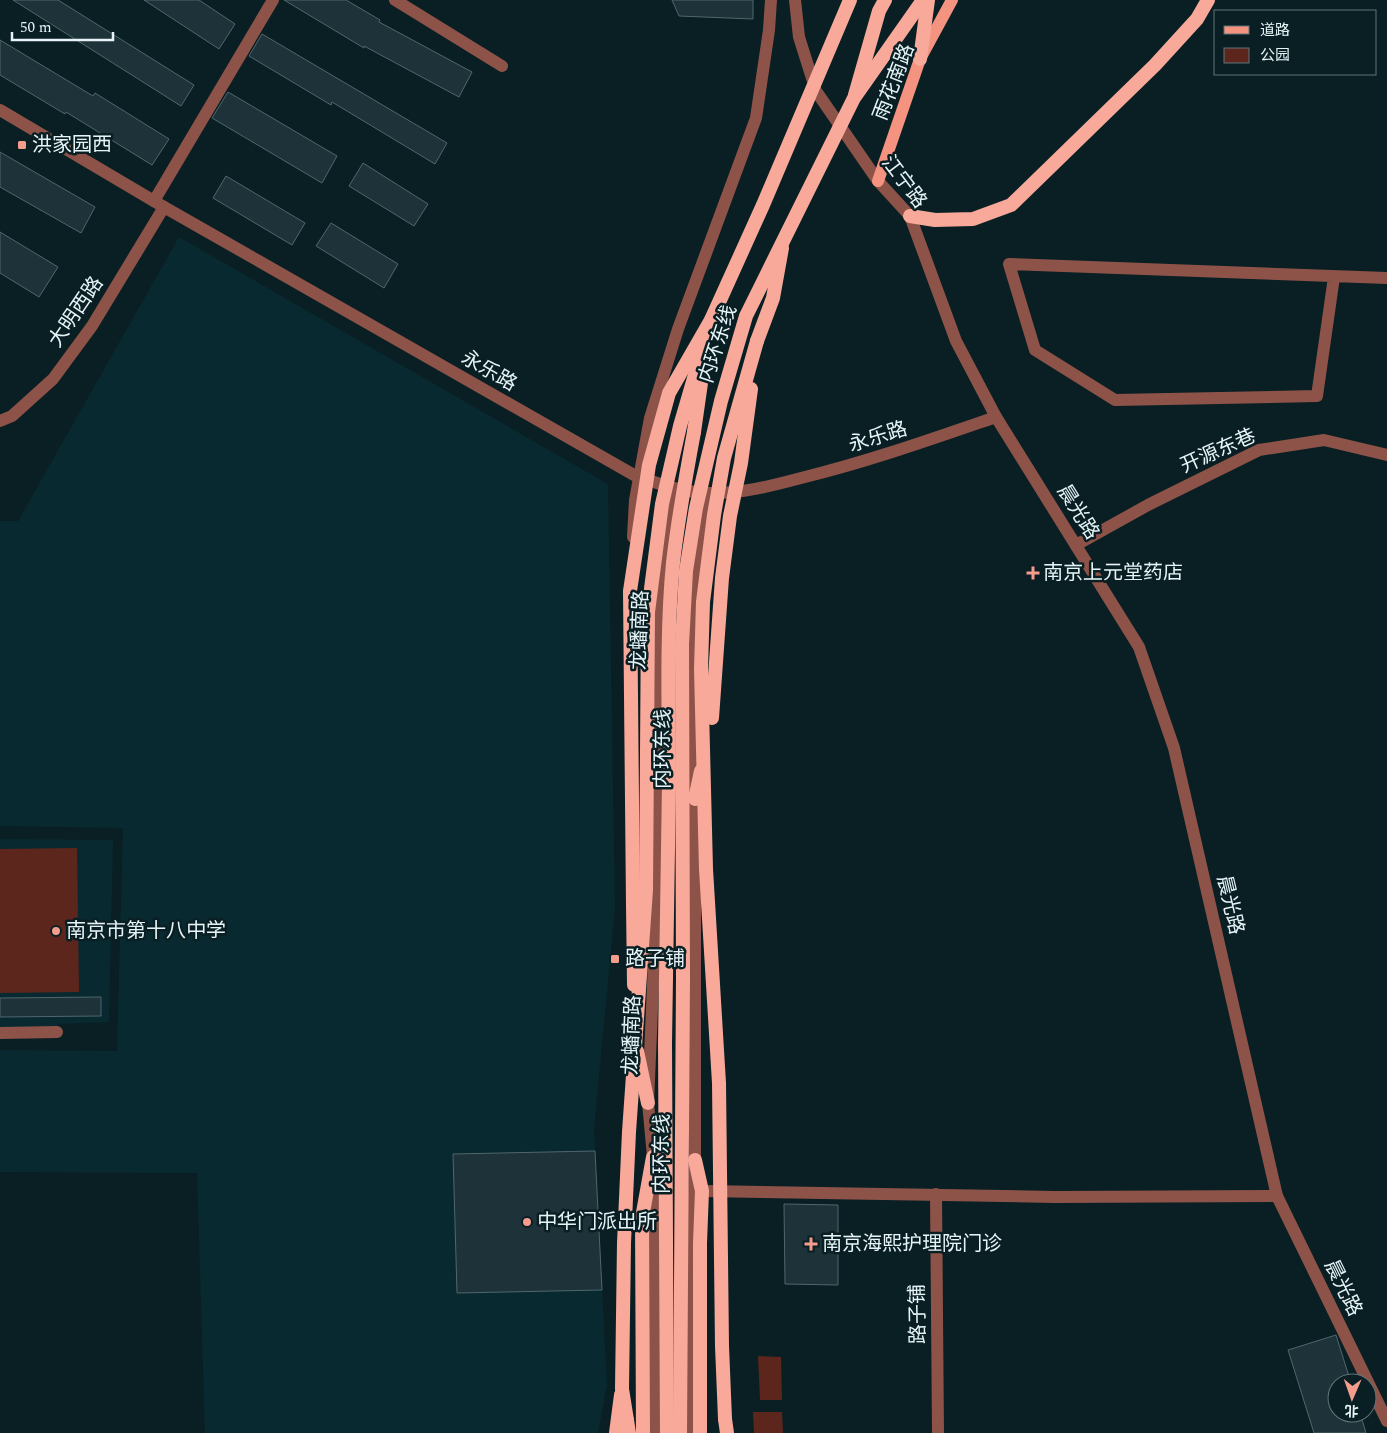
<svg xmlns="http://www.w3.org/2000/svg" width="1387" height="1433" font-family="Spectral,'Noto Sans SC',serif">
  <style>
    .built { fill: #092930 }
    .green { fill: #5d261d }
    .building { fill: #1d3339; stroke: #4f676d }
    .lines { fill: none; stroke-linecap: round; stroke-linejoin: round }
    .minor { stroke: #8e5348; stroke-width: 12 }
    .tertiary { stroke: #8e5348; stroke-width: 12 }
    .primary { stroke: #f59381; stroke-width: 12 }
    .trunk { stroke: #f8a99a; stroke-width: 14 }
    .tertiary-bridge { stroke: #8e5348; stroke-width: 12 }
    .trunk-bridge { stroke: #f8a99a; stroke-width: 14 }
    .poi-dot { fill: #f49d8d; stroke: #091f24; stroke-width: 2 }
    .labels { text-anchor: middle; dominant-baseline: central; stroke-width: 5; stroke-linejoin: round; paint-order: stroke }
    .street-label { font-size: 20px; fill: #e6f4f7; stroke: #091f24 }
    .poi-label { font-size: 20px; fill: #e6f4f7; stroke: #091f24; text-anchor: start }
  </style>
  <rect width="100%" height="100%" fill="#091f24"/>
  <g class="built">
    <polygon points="179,237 608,484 615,908 594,1129 607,1385 598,1433 205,1433 197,1173 0,1172 0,1050 117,1051 123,828 0,826 0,521 18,521"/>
    <polygon points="0,839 113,840 109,1022 58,1024 57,1032 0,1033"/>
  </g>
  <g class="green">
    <polygon points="77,848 79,992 0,993 0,849"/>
    <polygon points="758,1356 781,1357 782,1400 760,1400"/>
    <polygon points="753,1412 782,1412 783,1433 754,1433"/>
  </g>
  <g class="building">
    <polygon points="13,0 58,0 194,85 181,106"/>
    <polygon points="144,0 199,0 235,24 219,49"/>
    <polygon points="284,0 346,0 380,20 379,22 472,72 459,97 364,46 364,48"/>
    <polygon points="672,0 753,0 753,19 679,16"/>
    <polygon points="262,34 447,143 435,164 332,102 331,105 249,56"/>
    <polygon points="0,40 93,96 95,93 169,139 152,165 66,112 65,114 0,75"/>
    <polygon points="228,92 337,156 322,183 212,118"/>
    <polygon points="0,152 95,207 81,233 0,187"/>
    <polygon points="363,163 428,204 414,226 349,186"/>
    <polygon points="226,176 305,223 292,245 213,198"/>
    <polygon points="331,223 398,264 384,288 316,246"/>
    <polygon points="0,232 58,267 39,297 0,273"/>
    <polygon points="101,997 101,1016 0,1017 0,998"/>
    <polygon points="595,1151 602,1290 457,1293 453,1154"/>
    <polygon points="784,1204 838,1205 838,1285 785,1284"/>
    <polygon points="1336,1335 1351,1383 1337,1383 1337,1413 1360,1413 1366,1433 1314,1433 1288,1350"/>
  </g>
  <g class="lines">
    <g class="minor">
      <polyline points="395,0 502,66"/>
      <polyline points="154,201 273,0"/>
      <polyline points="1334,277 1317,396 1115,400 1035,350 1009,264 1387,278"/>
      <polyline points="0,421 12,416 53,379 92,326 164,207"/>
      <polyline points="1076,545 1148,505 1259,450 1324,440 1387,455"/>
      <polyline points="0,1033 57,1032"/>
      <polyline points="702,1191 1055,1197 1277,1196"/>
      <polyline points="936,1194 938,1433"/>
    </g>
    <g class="tertiary">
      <polyline points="795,0 799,37 816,91 878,181 910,216 956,341 996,417 1139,647 1174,748 1277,1196 1387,1421"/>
      <path d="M0,110L164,207L634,475C659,484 681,492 708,493C740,494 771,486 801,478C867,462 932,439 996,417"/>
      <polyline points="655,1433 653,1157 648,1103 656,915 658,601 667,527 674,489"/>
      <polyline points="690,1433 690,1340 695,1160 695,799 691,671 694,601 708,493"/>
    </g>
    <polyline class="primary" points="878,181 920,59 952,0"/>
    <g class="trunk">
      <polyline points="920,59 928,0"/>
      <polyline points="855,95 879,11 885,0"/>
      <polyline points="910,216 935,220 973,219 1011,205 1155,65 1197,19 1208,0"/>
      <polyline points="757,341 773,298 782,248"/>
      <polyline points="694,432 705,355"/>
      <polyline points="695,799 701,771"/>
      <polyline points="633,905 634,985"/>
      <polyline points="637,1051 648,1103"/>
      <polyline points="695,1160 702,1191 700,1243 700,1433"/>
      <polyline points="725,1419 727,1433"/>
      <polyline points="627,1420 629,1433"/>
      <polyline points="616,1433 621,1395"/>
      <polyline points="643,1433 642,1218 653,1157"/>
      <polyline points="667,1433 665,1043 669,784"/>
    </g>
    <polyline class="tertiary-bridge" points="633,537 635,500 650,418 678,329 756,118 769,30 771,0"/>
    <g class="trunk-bridge">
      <polyline points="712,718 722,578 730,516 741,463 751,389"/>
      <path d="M669,784C669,710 666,636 673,563C678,519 686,475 694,432"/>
      <polyline points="633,905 630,591 649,465 669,393 711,320 763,205 850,0"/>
      <polyline points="725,1419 722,1346 719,1083 706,869 701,669 703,602 714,515 724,458 757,341"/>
      <polyline points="627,1420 622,1389 624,1243 629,1132 646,890 648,612 662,504 680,426 711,320"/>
      <polyline points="680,1433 683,978 682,644 686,571 696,508 721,401 746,316 854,98 923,0"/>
    </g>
  </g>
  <g class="poi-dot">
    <rect x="17" y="140" width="10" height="10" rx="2.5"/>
    <path d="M1030.5 565.5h5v5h5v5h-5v5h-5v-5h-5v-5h5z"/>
    <circle cx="56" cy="931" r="5"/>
    <rect x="610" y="954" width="10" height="10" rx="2.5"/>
    <circle cx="527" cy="1222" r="5"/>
    <path d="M808.5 1236.5h5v5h5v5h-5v5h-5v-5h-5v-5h5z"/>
  </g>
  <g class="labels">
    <g class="street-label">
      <text transform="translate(894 82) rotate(-69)">雨花南路</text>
      <text transform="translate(904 182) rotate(53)">江宁路</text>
      <text transform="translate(76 312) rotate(-56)">大明西路</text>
      <text transform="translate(718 344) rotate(-72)">内环东线</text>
      <text transform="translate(489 371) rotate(30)">永乐路</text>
      <text transform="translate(878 437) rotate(-17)">永乐路</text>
      <text transform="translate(1218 451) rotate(-24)">开源东巷</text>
      <text transform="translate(1078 512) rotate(58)">晨光路</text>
      <text transform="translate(640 630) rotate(-88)">龙蟠南路</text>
      <text transform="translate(663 749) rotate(-90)">内环东线</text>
      <text transform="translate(1230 905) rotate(77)">晨光路</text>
      <text transform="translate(632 1035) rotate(-88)">龙蟠南路</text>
      <text transform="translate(662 1154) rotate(-90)">内环东线</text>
      <text transform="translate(1343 1288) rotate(64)">晨光路</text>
      <text transform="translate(918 1314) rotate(-91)">路子铺</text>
    </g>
    <g class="poi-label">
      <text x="32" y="145">洪家园西</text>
      <text x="1043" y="573">南京上元堂药店</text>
      <text x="66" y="931">南京市第十八中学</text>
      <text x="625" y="959">路子铺</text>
      <text x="537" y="1222">中华门派出所</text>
      <text x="822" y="1244">南京海熙护理院门诊</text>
    </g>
  </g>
  <rect x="1214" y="10" width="162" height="65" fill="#091f24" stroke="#617478"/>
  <rect x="1224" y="26" width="25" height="8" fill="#f59381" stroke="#617478"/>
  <text x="1260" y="35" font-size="15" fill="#e6f4f7">道路</text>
  <rect x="1224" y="48" width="25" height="15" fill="#5d261d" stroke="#617478"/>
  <text x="1260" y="60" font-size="15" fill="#e6f4f7">公园</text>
  <g transform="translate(1352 1398) rotate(182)"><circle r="24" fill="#091f24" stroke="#617478"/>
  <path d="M0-4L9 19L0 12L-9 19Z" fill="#f49d8d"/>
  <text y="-8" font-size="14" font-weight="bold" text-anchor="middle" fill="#e6f4f7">北</text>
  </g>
  <path d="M12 32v8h101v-8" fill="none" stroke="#e6f4f7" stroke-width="2.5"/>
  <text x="20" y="32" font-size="15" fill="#e6f4f7" stroke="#091f24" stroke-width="4" paint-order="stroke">50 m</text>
</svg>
